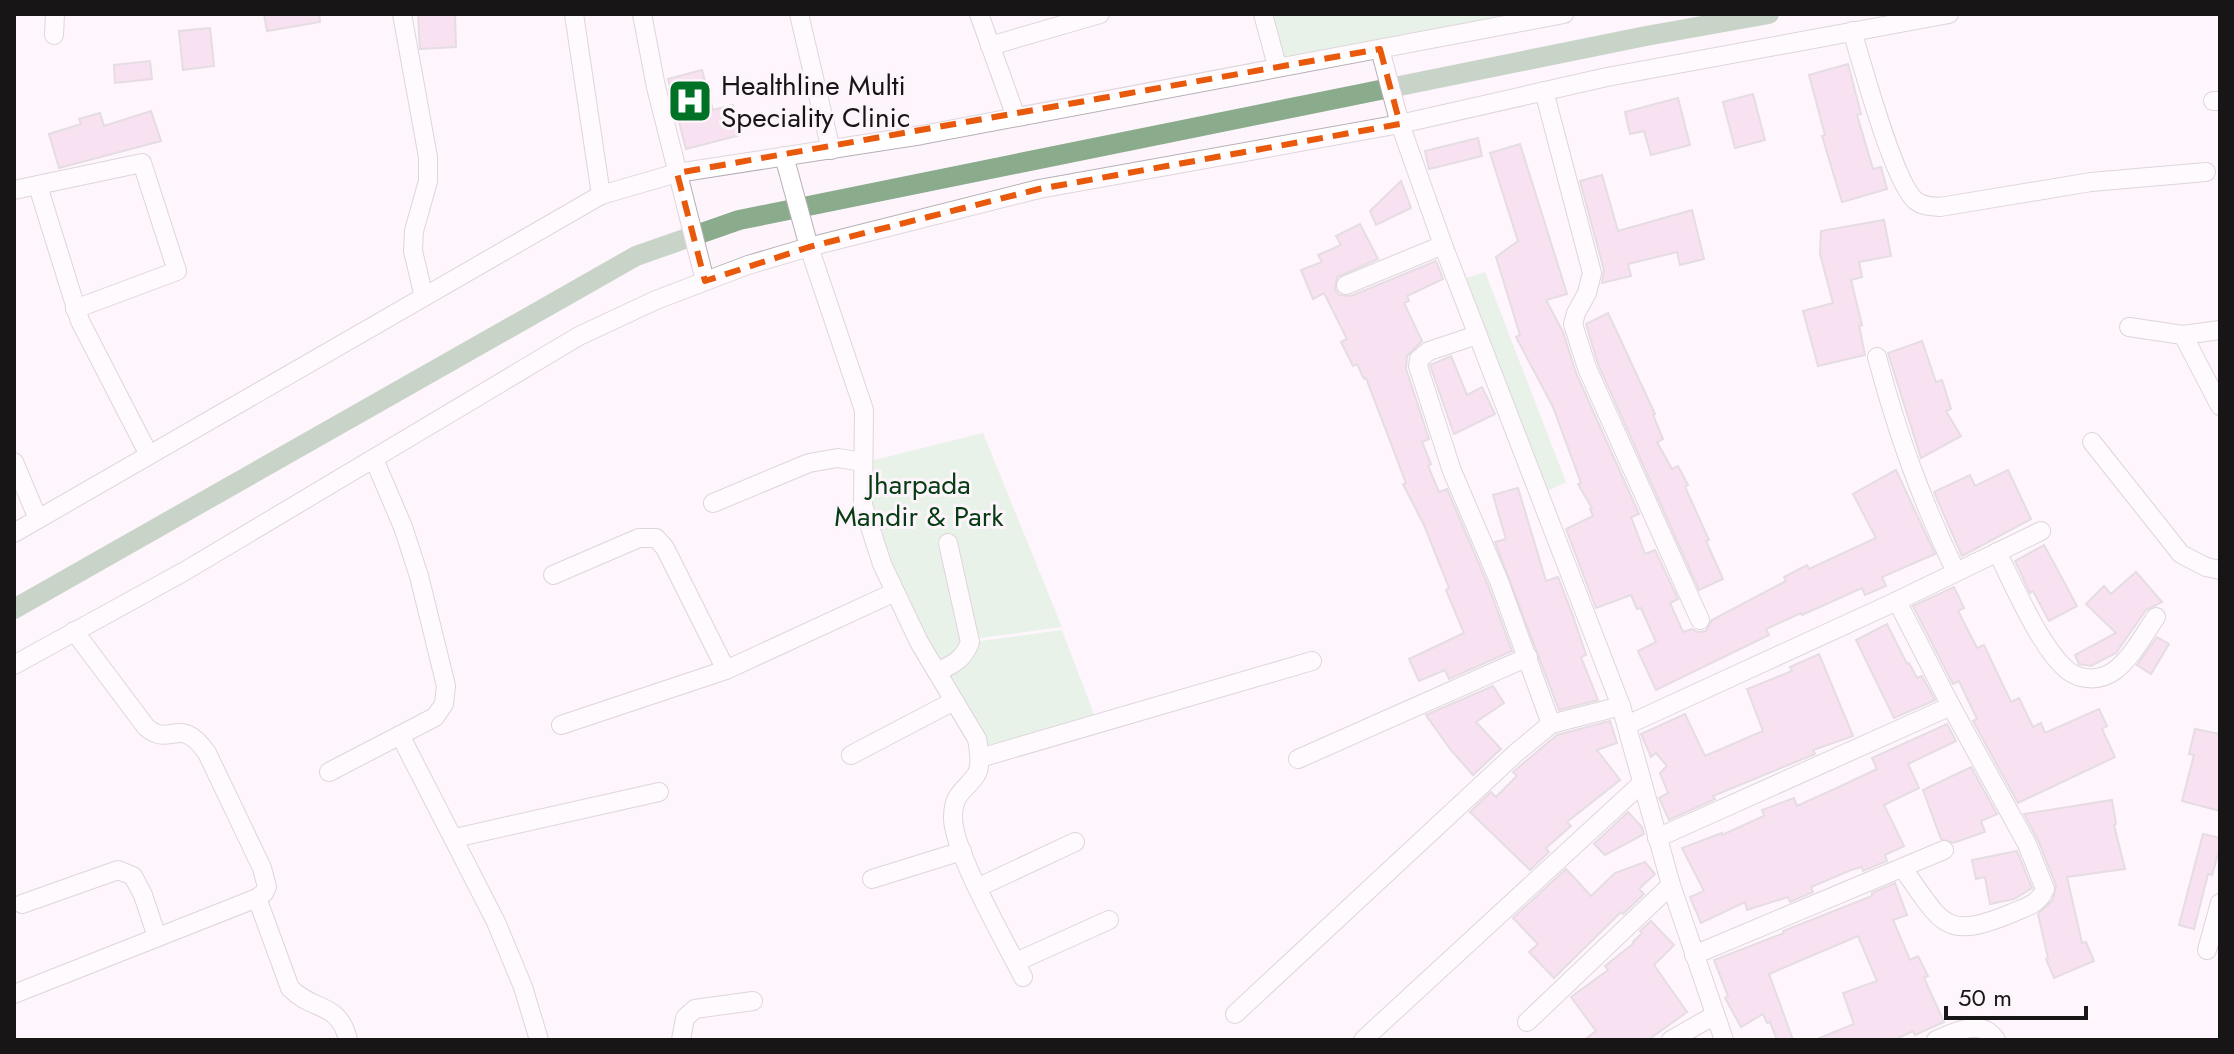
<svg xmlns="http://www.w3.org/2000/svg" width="2234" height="1054" font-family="Jost,sans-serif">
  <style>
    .green { fill: #cfeed1 }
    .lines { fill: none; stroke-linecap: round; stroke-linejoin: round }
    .canal { stroke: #8bab8d; stroke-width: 20 }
    .building { fill: #f1cbe7; stroke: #c7bec4; stroke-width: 2 }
    .minor-casing { stroke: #b8afb6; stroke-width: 20 }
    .minor { stroke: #fff; stroke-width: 18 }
    .marked { fill: none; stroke: #e8590c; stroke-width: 6; stroke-dasharray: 16 10; stroke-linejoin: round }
    .labels { text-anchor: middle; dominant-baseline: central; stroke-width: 6; stroke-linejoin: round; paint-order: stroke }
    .poi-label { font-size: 28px; fill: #181517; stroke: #fef5fc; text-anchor: start }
    .park-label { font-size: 28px; fill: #063c13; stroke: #fef5fc }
  </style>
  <rect width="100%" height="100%" fill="#fef5fc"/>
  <g class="green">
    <polygon points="1265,14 1513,14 1277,59"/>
    <polygon points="1485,272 1566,482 1544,493 1464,279"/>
    <polygon points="983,433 1062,627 973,639 967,641 938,668 898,591 866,505 866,462"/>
    <polygon points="1062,630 1097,722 981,756 939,673 974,642"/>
  </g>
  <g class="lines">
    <polyline class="canal" points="14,609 636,256 739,220 1646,36 1769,14"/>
  </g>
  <g class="building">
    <polygon points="264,14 319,14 320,22 267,31"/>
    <polygon points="418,14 455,14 456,47 420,49"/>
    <polygon points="210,28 214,66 183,70 179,31"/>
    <polygon points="150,61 152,79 115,83 114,65"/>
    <polygon points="1848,64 1861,114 1857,115 1873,169 1881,167 1887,189 1842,202 1822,136 1825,135 1809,75"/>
    <polygon points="702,70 713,110 733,105 740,135 686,149 668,79"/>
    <polygon points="1753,94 1765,140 1735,148 1723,102"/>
    <polygon points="1678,98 1690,145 1651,155 1644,131 1630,134 1625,112"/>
    <polygon points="151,111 161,141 59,168 49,134 81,124 79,119 100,113 104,126"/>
    <polygon points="1478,138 1482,156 1429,169 1425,151"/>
    <polygon points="1520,144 1567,294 1546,300 1563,332 1576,373 1639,514 1631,517 1645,554 1655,550 1678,599 1670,603 1683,632 1692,629 1698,632 1706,631 1712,620 1786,581 1784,577 1807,565 1809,569 1876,538 1853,494 1896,470 1935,554 1882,577 1886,586 1865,595 1862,588 1802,615 1801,613 1766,629 1769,635 1656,690 1638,651 1656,642 1641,608 1637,609 1631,595 1596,608 1566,529 1593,516 1590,509 1592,508 1578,484 1581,483 1553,407 1516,337 1520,335 1496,257 1518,241 1490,153"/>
    <polygon points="1602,175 1618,231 1692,210 1704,259 1680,265 1677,252 1628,264 1631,276 1602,283 1604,270 1580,181"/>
    <polygon points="1401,181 1411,208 1376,225 1370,211"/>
    <polygon points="1884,220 1891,256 1859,262 1862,277 1851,280 1862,325 1859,326 1865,355 1818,366 1803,311 1833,303 1820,254 1821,231"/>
    <polygon points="1360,224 1378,259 1337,277 1335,289 1339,295 1351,296 1436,261 1443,279 1407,296 1409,301 1404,303 1422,341 1407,356 1406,369 1429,439 1422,442 1431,464 1428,466 1439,492 1447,489 1488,585 1512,651 1449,679 1445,670 1419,681 1409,659 1464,633 1446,590 1449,588 1424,525 1403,484 1406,483 1366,378 1364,379 1357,364 1353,366 1341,342 1347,339 1324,293 1313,299 1301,270 1322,262 1318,255 1341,245 1336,236"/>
    <polygon points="1608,313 1655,414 1653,415 1663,439 1657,442 1672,469 1678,466 1688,485 1685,487 1709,540 1706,541 1723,579 1699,590 1598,364 1586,324"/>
    <polygon points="1922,341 1936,382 1942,380 1951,409 1946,411 1961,436 1921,458 1888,353"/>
    <polygon points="1451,356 1467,395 1482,387 1495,414 1454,434 1430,365"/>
    <polygon points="2008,470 2031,519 1962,556 1934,492 1970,475 1975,486"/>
    <polygon points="1518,488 1546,581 1558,577 1573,616 1586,655 1581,657 1598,700 1559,710 1495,542 1506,539 1493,495"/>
    <polygon points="2044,545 2077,606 2049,621 2033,591 2030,593 2015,561"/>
    <polygon points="2136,572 2162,602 2146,610 2116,653 2091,666 2079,664 2075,655 2116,633 2086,604 2104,586 2111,594"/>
    <polygon points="1954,587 1964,608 1958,611 1977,648 1984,645 2011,702 2019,698 2033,727 2041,723 2045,733 2099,709 2107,726 2102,729 2115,757 2018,803 1973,721 1977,719 1959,681 1953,684 1913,606"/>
    <polygon points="1887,624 1907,664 1909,663 1917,678 1922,676 1935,700 1894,718 1856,640"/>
    <polygon points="2157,637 2169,644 2151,674 2137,665"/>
    <polygon points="1819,654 1853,736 1813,750 1815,754 1713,796 1715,799 1669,820 1659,798 1668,793 1660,773 1667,766 1656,753 1651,757 1641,734 1685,714 1705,756 1763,731 1747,689 1792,671 1790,667"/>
    <polygon points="1493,686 1504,703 1476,722 1501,749 1473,775 1450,749 1426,715"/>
    <polygon points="1610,721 1617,743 1597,750 1620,780 1567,822 1571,826 1546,848 1549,852 1530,870 1470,812 1491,792 1496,797 1517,776 1513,772 1557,735"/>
    <polygon points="1947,724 1956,741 1908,764 1919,788 1884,805 1904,846 1885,855 1887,861 1863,871 1862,867 1851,870 1811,887 1813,892 1790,902 1788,897 1747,910 1745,902 1701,923 1690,897 1704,891 1682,848 1722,833 1722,835 1764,816 1762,810 1794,798 1797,806 1839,787 1877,769 1872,758"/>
    <polygon points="2195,729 2220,734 2220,811 2182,801 2194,755 2189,754"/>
    <polygon points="1971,767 1997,814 1981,821 1985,832 1953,843 1941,839 1923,790"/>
    <polygon points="2112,800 2116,824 2114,825 2125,869 2067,877 2082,943 2086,942 2094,961 2054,978 2046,959 2048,958 2038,914 2053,900 2056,885 2038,840 2024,814"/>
    <polygon points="1628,812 1642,827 1644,834 1605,855 1594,844"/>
    <polygon points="2203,834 2220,838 2220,847 2212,875 2208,874 2194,929 2179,925"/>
    <polygon points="2017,851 2032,888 2014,899 1990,904 1985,877 1976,879 1972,860"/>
    <polygon points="1645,862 1655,874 1639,889 1644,894 1623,914 1621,912 1554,978 1529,952 1538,944 1513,918 1566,869 1591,896 1615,873"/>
    <polygon points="1895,883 1907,915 1893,920 1910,960 1918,956 1928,976 1924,978 1944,1022 1915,1035 1913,1031 1894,1040 1815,1040 1854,1024 1843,993 1877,981 1858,936 1769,974 1793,1040 1777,1040 1770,1022 1767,1023 1763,1014 1741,1027 1725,998 1728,996 1714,960 1784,933 1783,931 1872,896 1872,893"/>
    <polygon points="1651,921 1674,945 1654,965 1687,1012 1648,1040 1584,1040 1596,1031 1571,997 1608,970 1605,966 1634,943 1633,942 1642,933 1640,931"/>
  </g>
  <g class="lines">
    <g class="minor-casing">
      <g id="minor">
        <polyline points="402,14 428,157 428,181 414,231 413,251 424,297"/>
        <polyline points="574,14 601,195"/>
        <polyline points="642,14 656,87 705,281"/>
        <polyline points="799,14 831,150"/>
        <polyline points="979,14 1016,117"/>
        <polyline points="1263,14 1277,66"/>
        <path d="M1852,31C1862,63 1894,184 1916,201C1924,207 1931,206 1940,207L2091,182L2206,172"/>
        <polyline points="54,35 55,14"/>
        <polyline points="990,46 1100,14"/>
        <polyline points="1380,49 1400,124 1443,245 1621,706 1671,885 1724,1040"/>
        <polyline points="1544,91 1592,273 1587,293 1576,313 1573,324 1587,368 1700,620"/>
        <polyline points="2213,101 2220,101"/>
        <path d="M784,156L809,247L864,410L863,505L882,564L919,642L977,739C979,750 982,766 976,775C964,792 953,793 953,818C953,851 1006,943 1023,977"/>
        <polyline points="38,186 80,321 149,455"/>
        <polyline points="14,190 142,163 177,271 75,309"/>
        <polyline points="1346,285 1443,245"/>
        <polyline points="2129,327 2183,335 2220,330"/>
        <polyline points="1477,335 1429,351 1419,359 1418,366 1452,471 1499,581 1551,724"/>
        <polyline points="2183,335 2220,406"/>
        <path d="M1877,357C1898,436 1921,499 1956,572"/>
        <polyline points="2092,442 2181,554 2206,567 2220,570"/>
        <polyline points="14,462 38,519"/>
        <polyline points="713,503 809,463 838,458 863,462"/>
        <polyline points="14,533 601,195 677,173 922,135 1564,14"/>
        <path d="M1997,552C2014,585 2040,647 2067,670C2081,681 2100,681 2114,671C2131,659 2144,634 2156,617"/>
        <polyline points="553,575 639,538 656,538 665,548 726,670"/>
        <path d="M1897,601L1951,706L2027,844L2045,889C2039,904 2026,907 2012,913C1943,942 1942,922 1903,869"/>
        <polyline points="14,665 185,571 579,336 656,300 748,265 809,247 1039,189 1400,124 1607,77 1949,14"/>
        <path d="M937,672C954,664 964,659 970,642L948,543"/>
        <polyline points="561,725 726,670 895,592"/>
        <polyline points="1627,725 1897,601 2041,531"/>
        <polyline points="400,735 496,922 523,987 539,1040"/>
        <polyline points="851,755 954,701"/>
        <polyline points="980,758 1312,661"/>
        <polyline points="1298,759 1528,657"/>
        <polyline points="329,772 435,717 444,704 446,686 419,576 403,527 374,459"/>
        <polyline points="455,838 659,792"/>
        <polyline points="1657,838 1951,706"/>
        <polyline points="872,879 962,851"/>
        <polyline points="979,887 1075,842"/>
        <path d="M257,898L290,988C313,1012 339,1001 348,1040"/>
        <polyline points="22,904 118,870 133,876 143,895 157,937"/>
        <polyline points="2207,950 2220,903"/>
        <polyline points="1694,955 1944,850"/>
        <polyline points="1016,962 1109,920"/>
        <path d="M14,994L257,898L264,893L267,887L262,868L207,753C179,713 171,749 146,727L74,631"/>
        <polyline points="1235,1014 1517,752 1551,724 1621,706"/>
        <polyline points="1527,1022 1671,885"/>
        <polyline points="681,1040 685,1018 695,1009 753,1001"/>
        <polyline points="1363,1040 1641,784"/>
        <polyline points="1671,1040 1715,1015"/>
        <path d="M1936,1040C1956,1032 1981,1017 1996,1040"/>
      </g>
    </g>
    <use href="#minor" class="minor"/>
  </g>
  <path d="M0 0H2234V1054H0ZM1380,49L1400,124L1039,189L809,247L705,281L677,173Z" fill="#fef5fc" fill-opacity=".55" fill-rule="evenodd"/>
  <path class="marked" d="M1380,49L1400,124L1039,189L809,247L705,281L677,173Z"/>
  <defs>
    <g id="hospital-square" transform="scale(2.3)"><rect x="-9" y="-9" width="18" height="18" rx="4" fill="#007226" stroke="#fef5fc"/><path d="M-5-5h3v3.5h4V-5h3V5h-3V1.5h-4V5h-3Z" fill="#fff"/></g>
  </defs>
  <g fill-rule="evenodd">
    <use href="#hospital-square" x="690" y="101"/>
  </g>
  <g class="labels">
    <g class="poi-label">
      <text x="721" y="85">Healthline Multi<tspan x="721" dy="32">Speciality Clinic</tspan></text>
    </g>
    <g class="park-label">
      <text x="919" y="484">Jharpada<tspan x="919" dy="32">Mandir &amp; Park</tspan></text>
    </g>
  </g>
  <rect width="2234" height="1054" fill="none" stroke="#181517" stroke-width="32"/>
  <path d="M1946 1006v12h140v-12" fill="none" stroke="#181517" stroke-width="4"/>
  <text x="1958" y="1006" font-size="24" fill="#181517" stroke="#fef5fc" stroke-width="6" paint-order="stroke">50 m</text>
</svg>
